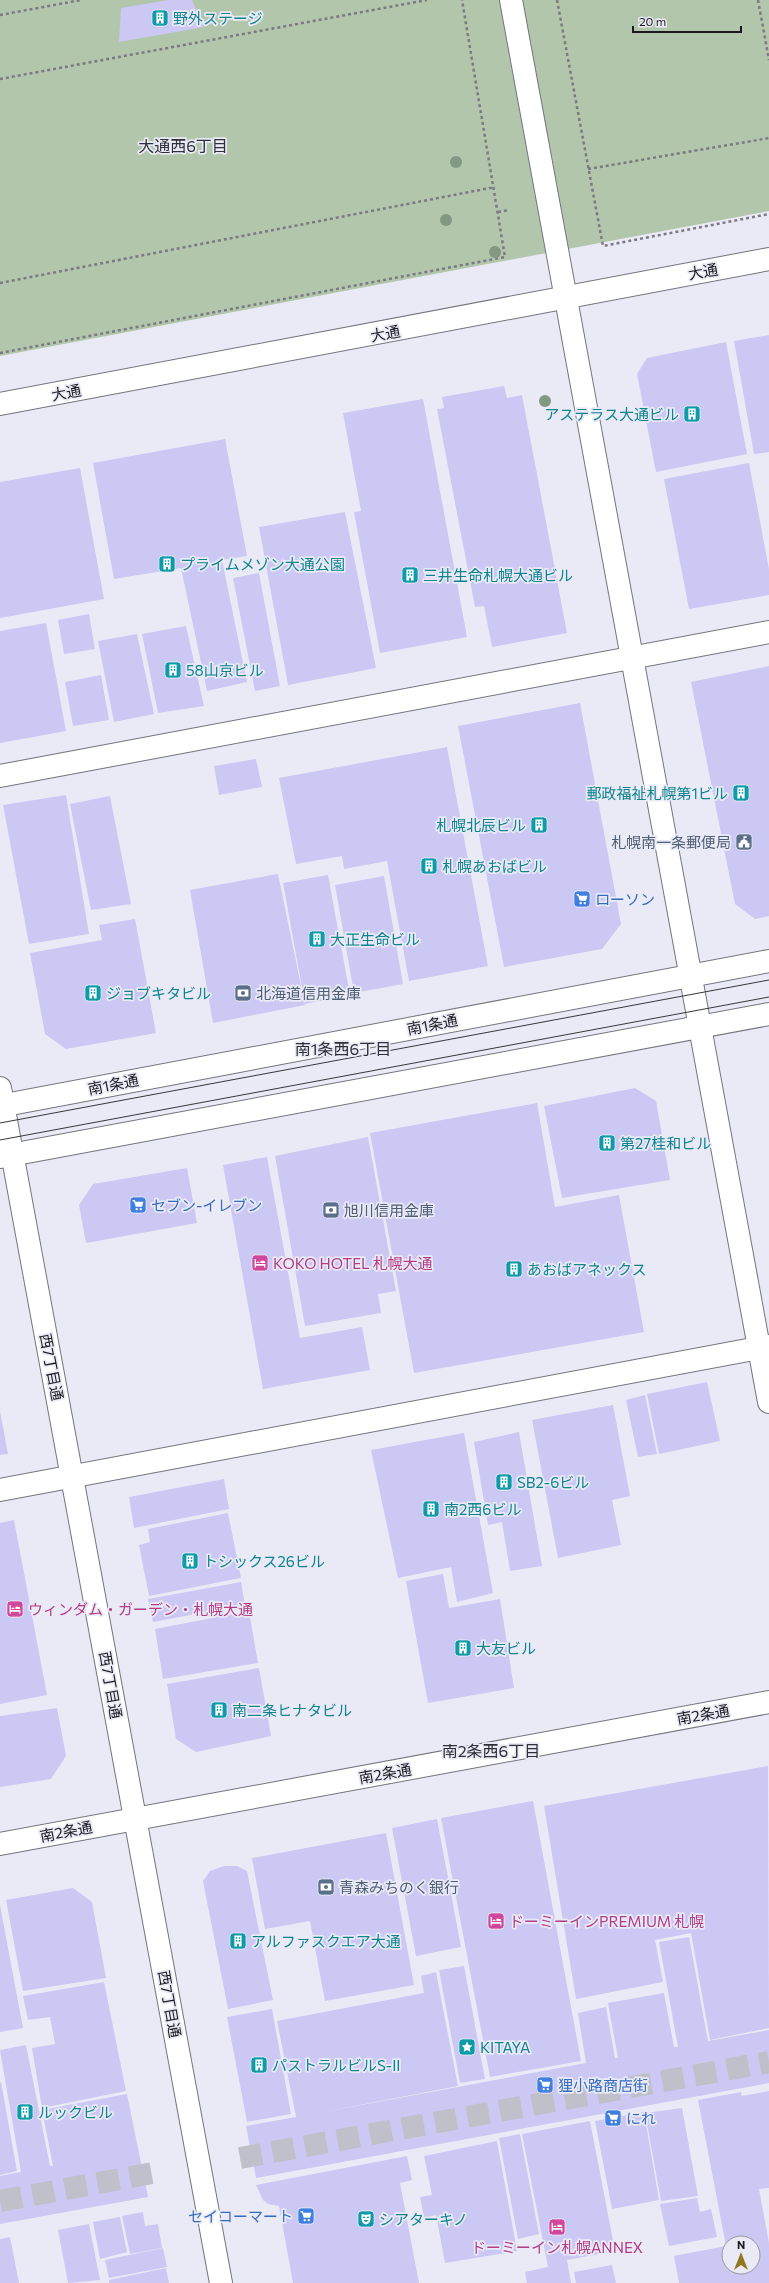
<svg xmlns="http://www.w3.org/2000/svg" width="769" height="2283" font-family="Commissioner,'Noto Sans JP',sans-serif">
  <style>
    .green { fill: #b1c6ab }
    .building { fill: #cbc8f4; fill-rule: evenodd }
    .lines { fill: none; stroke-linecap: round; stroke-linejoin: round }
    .pedestrian-tunnel { stroke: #c0c0cb; stroke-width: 22; stroke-dasharray: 22 11; stroke-linecap: butt }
    .minor-casing { stroke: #74747e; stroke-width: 24 }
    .tertiary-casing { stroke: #74747e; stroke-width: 24 }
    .path { stroke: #7b7a82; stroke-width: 2.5; stroke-dasharray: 3 3; stroke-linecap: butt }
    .minor { stroke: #fff; stroke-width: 22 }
    .tertiary { stroke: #fff; stroke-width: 22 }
    .tram { stroke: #37363b; stroke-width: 1 }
    .tree { fill: #839882 }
    .labels { text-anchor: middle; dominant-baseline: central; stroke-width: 3.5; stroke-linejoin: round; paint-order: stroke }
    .culture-label { font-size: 15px; fill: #0d838f; stroke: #eaeaf6; text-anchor: start }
    .street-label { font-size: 15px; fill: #1a191d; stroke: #eaeaf6 }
    .service-label { font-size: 15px; fill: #4e5e75; stroke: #eaeaf6; text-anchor: start }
    .shop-label { font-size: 15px; fill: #366cbe; stroke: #eaeaf6; text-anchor: start }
    .hotel-label { font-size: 15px; fill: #b23c85; stroke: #eaeaf6; text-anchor: start }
    .neighbourhood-label { font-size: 16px; fill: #2f2f38; stroke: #eaeaf6 }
  </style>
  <rect width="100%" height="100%" fill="#eaeaf6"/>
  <polygon class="green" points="0,0 769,0 769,211 0,356"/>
  <g class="building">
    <polygon points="168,0 192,0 204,27 119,42 121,8"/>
    <polygon points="769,335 769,452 754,454 734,341"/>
    <polygon points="726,342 747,454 656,472 637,374 647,358"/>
    <polygon points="504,386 507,398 522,395 567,633 492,647 484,606 475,607 437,409 444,408 442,397"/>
    <polygon points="423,399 467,637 380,653 354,512 361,511 343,413"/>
    <polygon points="225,439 247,556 222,560 247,682 207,691 181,568 114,579 93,463"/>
    <polygon points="749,463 769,569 769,595 689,609 664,479"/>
    <polygon points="80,468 104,599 0,618 0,482"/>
    <polygon points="345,512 376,668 288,685 259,527"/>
    <polygon points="259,573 280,686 255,691 233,578"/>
    <polygon points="89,614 95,649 64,654 58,620"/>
    <polygon points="46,623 66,731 0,743 0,631"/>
    <polygon points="186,626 204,706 158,713 142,634"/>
    <polygon points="137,634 154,714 114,722 98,641"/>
    <polygon points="769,666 769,916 755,919 735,904 691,682"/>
    <polygon points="101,675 109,720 73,726 65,682"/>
    <polygon points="580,703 621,924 602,949 504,967 458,726"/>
    <polygon points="447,747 488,966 409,981 387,861 344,869 342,856 296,864 279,778"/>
    <polygon points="256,759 262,787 219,795 214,766"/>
    <polygon points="66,795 89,934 29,944 3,805"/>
    <polygon points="110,796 131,904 91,910 70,804"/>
    <polygon points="278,874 305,1005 213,1023 190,890"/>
    <polygon points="328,875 350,995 305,1004 283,883"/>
    <polygon points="384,876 403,984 354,993 335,885"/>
    <polygon points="135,919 156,1033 66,1049 45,1034 30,953 102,940 99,925"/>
    <polygon points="635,1088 656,1101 670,1180 562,1198 544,1106"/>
    <polygon points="537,1103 555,1207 619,1195 644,1332 414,1373 370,1133"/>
    <polygon points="368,1137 396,1291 378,1294 381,1313 305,1326 275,1156"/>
    <polygon points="267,1157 300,1338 362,1327 370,1370 263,1389 223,1165"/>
    <polygon points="187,1168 197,1223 86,1243 79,1205 93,1184"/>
    <polygon points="707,1382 720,1441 659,1454 647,1394"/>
    <polygon points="645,1395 657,1454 638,1457 626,1400"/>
    <polygon points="613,1405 630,1496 612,1500 621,1545 558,1558 532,1420"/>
    <polygon points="0,1411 8,1454 0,1455"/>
    <polygon points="519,1432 542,1566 510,1571 502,1522 488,1525 474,1442"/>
    <polygon points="464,1433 493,1593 457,1602 451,1567 398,1578 371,1450"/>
    <polygon points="224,1479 229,1509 134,1528 129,1497"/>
    <polygon points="228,1513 241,1578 149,1596 139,1545 150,1542 148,1529"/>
    <polygon points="14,1520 47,1695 0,1704 0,1523"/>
    <polygon points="443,1574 449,1608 500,1599 514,1688 428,1703 406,1581"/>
    <polygon points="241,1582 245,1605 153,1622 148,1599"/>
    <polygon points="249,1611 258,1663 163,1679 155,1629"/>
    <polygon points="259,1668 271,1736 196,1752 176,1739 167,1684"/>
    <polygon points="57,1708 66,1756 51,1779 0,1787 0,1716"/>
    <polygon points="768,1766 769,2028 710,2040 691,1933 655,1940 663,1982 576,1999 544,1806"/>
    <polygon points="533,1801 581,2061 490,2077 441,1818"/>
    <polygon points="437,1819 461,1947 416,1956 392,1828"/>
    <polygon points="386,1833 414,1985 325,2001 310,1921 265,1929 252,1858"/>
    <polygon points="224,1866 237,1866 247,1871 273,2000 228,2009 203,1881 210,1871"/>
    <polygon points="73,1888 92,1902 106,1978 23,1991 6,1900"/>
    <polygon points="0,1905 23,2028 0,2032"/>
    <polygon points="689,1937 708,2041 769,2030 769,2083 256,2178 246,2126 296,2117 277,2021 424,1993 421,1976 436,1972 458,2086 313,2114 586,2063 578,2013 606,2007 615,2058 618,2058 608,2003 664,1993 674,2047 678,2047 659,1942"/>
    <polygon points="464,1966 485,2079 460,2083 439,1970"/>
    <polygon points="104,1982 126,2091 42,2108 32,2048 55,2044 50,2017 28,2020 23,1996"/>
    <polygon points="272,2009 291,2114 247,2122 227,2017"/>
    <polygon points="26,2045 50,2166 53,2166 42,2110 127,2094 148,2197 0,2224 0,2176 21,2172 0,2050"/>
    <polygon points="1,2082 17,2171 0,2175 0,2083"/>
    <path d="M769,2091V2188L759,2189L769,2243V2283H679L674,2256L726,2246L698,2100L741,2092L742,2096ZM729,2243H753V2267H729Z"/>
    <polygon points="682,2108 698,2196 661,2201 645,2113"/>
    <polygon points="644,2112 659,2200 612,2209 595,2121"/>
    <polygon points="590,2121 615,2251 567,2260 571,2283 527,2283 525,2272 548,2267 522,2134"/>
    <polygon points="520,2134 539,2234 518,2239 499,2138"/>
    <polygon points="497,2141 517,2251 445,2263 436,2215 424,2218 420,2197 432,2195 424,2156"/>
    <polygon points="407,2156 412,2180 400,2183 419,2283 293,2283 279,2206 268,2204 263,2200 256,2185"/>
    <polygon points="697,2198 700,2212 711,2209 717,2237 669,2246 660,2204"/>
    <polygon points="143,2212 145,2226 158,2224 162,2248 130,2254 122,2216"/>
    <polygon points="120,2217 127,2252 100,2259 93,2222"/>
    <polygon points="89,2224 100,2280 68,2283 58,2230"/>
    <polygon points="10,2237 19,2283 0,2283 0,2239"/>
    <polygon points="163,2248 167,2267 109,2278 105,2260"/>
    <polygon points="612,2265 616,2283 576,2283 574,2272"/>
    <polygon points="166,2268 169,2283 109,2283 109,2280"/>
  </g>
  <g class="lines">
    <g class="pedestrian-tunnel">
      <polyline points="240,2158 769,2062"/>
      <polyline points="0,2201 153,2173"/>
    </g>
    <g class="minor-casing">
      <g id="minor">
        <polyline points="0,776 769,632"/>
        <polyline points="0,1490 769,1346"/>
      </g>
    </g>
    <g class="tertiary-casing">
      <g id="tertiary">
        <polyline points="511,0 769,1402"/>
        <polyline points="0,404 769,259"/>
        <polyline points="0,1088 221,2283"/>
        <polyline points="0,1106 769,961"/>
        <polyline points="0,1157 769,1014"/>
        <polyline points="0,1844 769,1702"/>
      </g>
    </g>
    <g class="path">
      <polyline points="557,0 603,246 769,214"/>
      <polyline points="758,0 769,60"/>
      <polyline points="0,15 81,0"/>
      <polyline points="0,79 427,0"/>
      <polyline points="588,169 769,138"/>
      <polyline points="498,212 509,210"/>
      <polyline points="0,283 495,187"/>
      <polyline points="0,353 505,257 462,0"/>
    </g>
    <use href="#minor" class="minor"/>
    <use href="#tertiary" class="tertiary"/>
    <g class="tram">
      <polyline points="0,1123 769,980"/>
      <polyline points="0,1140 769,997"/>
    </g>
  </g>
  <g class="tree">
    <circle cx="456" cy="162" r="6"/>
    <circle cx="446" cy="220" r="6"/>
    <circle cx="495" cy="252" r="6"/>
    <circle cx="545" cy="401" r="6"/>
  </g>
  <defs>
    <g id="building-square" transform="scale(0.9)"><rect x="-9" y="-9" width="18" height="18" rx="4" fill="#0f9aa8" stroke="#eaeaf6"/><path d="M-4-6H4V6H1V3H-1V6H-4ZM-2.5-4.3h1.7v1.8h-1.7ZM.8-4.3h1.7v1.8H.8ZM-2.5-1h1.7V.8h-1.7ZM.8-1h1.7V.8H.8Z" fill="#fff"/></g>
    <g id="civic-square" transform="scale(0.9)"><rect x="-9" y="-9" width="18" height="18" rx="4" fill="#5c6f8a" stroke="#eaeaf6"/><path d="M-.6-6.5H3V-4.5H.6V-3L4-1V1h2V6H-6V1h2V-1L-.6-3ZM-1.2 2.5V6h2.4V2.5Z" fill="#fff"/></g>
    <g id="supermarket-square" transform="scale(0.9)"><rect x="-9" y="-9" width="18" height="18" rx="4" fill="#3f7fe0" stroke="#eaeaf6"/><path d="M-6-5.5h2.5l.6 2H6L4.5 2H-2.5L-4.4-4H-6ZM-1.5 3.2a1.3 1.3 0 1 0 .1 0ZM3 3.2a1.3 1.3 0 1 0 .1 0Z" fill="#fff"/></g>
    <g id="bank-square" transform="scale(0.9)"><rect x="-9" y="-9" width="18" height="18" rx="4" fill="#5c6f8a" stroke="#eaeaf6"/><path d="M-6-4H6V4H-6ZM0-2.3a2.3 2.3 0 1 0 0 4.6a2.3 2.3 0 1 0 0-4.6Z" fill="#fff"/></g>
    <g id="hotel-square" transform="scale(0.9)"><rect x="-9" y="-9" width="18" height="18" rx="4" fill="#d1479c" stroke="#eaeaf6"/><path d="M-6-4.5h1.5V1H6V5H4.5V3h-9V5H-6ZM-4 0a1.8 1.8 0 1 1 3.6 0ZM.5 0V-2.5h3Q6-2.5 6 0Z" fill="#fff"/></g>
    <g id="sight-square" transform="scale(0.9)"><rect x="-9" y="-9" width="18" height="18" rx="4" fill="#0f9aa8" stroke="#eaeaf6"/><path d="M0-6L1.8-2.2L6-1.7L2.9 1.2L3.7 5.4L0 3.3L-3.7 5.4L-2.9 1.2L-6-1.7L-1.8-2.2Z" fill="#fff"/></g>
    <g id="theatre-square" transform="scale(0.9)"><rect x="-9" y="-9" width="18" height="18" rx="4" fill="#0f9aa8" stroke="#eaeaf6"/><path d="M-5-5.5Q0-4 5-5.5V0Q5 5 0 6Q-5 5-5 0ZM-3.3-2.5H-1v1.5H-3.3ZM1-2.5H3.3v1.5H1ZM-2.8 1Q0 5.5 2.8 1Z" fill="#fff"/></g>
  </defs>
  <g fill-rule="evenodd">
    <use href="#building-square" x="160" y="18"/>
    <use href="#building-square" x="692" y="414"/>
    <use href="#building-square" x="167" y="564"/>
    <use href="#building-square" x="410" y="575"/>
    <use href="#building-square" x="173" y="670"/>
    <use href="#building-square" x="741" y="793"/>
    <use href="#building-square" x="539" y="825"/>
    <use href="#civic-square" x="744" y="842"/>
    <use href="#building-square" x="429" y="866"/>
    <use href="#supermarket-square" x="582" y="899"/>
    <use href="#building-square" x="317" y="939"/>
    <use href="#building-square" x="93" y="993"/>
    <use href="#bank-square" x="243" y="993"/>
    <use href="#building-square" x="607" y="1143"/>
    <use href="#supermarket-square" x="138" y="1205"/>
    <use href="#bank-square" x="331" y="1210"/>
    <use href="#hotel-square" x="260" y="1263"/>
    <use href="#building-square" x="514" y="1269"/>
    <use href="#building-square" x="504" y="1482"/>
    <use href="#building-square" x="431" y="1509"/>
    <use href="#building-square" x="190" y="1561"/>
    <use href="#hotel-square" x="15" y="1609"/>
    <use href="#building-square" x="463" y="1648"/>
    <use href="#building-square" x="219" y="1710"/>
    <use href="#bank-square" x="326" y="1887"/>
    <use href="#hotel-square" x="496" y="1921"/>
    <use href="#building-square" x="238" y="1941"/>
    <use href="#sight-square" x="467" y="2047"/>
    <use href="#building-square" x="259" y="2065"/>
    <use href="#supermarket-square" x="545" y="2085"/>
    <use href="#building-square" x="25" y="2112"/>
    <use href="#supermarket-square" x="613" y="2118"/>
    <use href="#supermarket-square" x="306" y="2216"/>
    <use href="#theatre-square" x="366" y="2219"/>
    <use href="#hotel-square" x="557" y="2227"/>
  </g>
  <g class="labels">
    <g class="culture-label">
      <text x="173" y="18">野外ステージ</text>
      <text x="679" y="414" text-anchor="end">アステラス大通ビル</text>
      <text x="180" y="564">プライムメゾン大通公園</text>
      <text x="423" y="575">三井生命札幌大通ビル</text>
      <text x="186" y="670">58山京ビル</text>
      <text x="728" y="793" text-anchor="end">郵政福祉札幌第1ビル</text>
      <text x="526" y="825" text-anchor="end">札幌北辰ビル</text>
      <text x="442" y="866">札幌あおばビル</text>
      <text x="330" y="939">大正生命ビル</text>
      <text x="106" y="993">ジョブキタビル</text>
      <text x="620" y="1143">第27桂和ビル</text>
      <text x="527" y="1269">あおばアネックス</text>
      <text x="517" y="1482">SB2-6ビル</text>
      <text x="444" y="1509">南2西6ビル</text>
      <text x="203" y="1561">トシックス26ビル</text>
      <text x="476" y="1648">大友ビル</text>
      <text x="232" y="1710">南二条ヒナタビル</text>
      <text x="251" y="1941">アルファスクエア大通</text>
      <text x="480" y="2047">KITAYA</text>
      <text x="272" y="2065">パストラルビルS-II</text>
      <text x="38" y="2112">ルックビル</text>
      <text x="379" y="2219">シアターキノ</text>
    </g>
    <g class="street-label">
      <text transform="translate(703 271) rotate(-10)">大通</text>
      <text transform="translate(385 333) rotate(-11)">大通</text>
      <text transform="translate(66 392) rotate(-11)">大通</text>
      <text transform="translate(432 1024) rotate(-11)">南1条通</text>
      <text transform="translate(113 1084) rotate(-11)">南1条通</text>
      <text transform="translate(52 1367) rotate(79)">西7丁目通</text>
      <text transform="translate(111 1685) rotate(80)">西7丁目通</text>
      <text transform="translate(703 1714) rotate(-10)">南2条通</text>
      <text transform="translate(385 1773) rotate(-10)">南2条通</text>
      <text transform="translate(66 1831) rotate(-11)">南2条通</text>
      <text transform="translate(170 2004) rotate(80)">西7丁目通</text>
    </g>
    <g class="service-label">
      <text x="731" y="842" text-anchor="end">札幌南一条郵便局</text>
      <text x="256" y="993">北海道信用金庫</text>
      <text x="344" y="1210">旭川信用金庫</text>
      <text x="339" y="1887">青森みちのく銀行</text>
    </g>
    <g class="shop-label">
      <text x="595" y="899">ローソン</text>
      <text x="151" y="1205">セブン-イレブン</text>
      <text x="558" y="2085">狸小路商店街</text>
      <text x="626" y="2118">にれ</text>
      <text x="293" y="2216" text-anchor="end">セイコーマート</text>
    </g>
    <g class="hotel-label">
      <text x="273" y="1263">KOKO HOTEL 札幌大通</text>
      <text x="28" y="1609">ウィンダム・ガーデン・札幌大通</text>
      <text x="509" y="1921">ドーミーインPREMIUM 札幌</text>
      <text x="557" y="2247" text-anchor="middle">ドーミーイン札幌ANNEX</text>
    </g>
    <g class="neighbourhood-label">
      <text x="183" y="145">大通西6丁目</text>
      <text x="343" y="1048">南1条西6丁目</text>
      <text x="491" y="1750">南2条西6丁目</text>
    </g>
  </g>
  <g transform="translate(741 2255)"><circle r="19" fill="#eaeaf6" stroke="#97969f"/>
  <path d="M0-3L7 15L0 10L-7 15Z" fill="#91781e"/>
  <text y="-6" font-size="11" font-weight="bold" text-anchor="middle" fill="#1a191d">N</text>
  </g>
  <path d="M633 26v6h108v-6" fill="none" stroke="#1a191d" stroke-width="2"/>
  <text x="639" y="26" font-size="12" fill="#1a191d" stroke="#eaeaf6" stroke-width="3" paint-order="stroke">20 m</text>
</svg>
